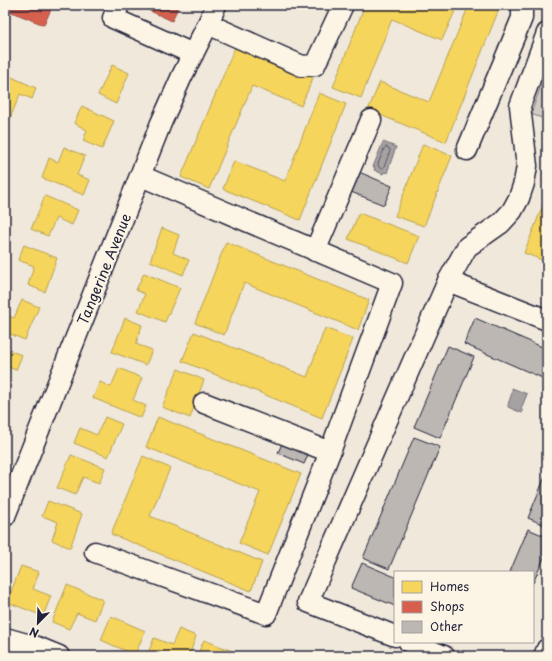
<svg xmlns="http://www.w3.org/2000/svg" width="552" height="661" font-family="'Playpen Sans',sans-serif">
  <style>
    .green { fill: #d1cbc3; stroke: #7a767f }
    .water { fill: #a6a2a2; stroke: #716f79 }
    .homes { fill: #f6d55c; stroke: #b69f52 }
    .shops { fill: #d6604d; stroke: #a04d48 }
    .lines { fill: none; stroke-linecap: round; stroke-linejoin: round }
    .shore { stroke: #575564; stroke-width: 1 }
    .building { fill: #bcb7b3; stroke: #22223b }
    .minor-casing { stroke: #22223b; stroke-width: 23 }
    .minor { stroke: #fcf5e5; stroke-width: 20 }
    .labels { text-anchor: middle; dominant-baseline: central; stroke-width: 4; stroke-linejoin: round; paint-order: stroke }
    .street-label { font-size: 14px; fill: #22223b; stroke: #fcf5e5 }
  </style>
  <rect width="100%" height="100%" fill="#efe8db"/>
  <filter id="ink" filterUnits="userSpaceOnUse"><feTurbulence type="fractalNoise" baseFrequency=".025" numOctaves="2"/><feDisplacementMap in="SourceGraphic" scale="8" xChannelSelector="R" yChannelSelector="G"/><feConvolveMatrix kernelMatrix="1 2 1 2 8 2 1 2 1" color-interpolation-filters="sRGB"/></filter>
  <g filter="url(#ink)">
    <polygon class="green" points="547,68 547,120 531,114"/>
    <g class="water">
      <polygon points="383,142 396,147 387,173 384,172 383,174 374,170 375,167 373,167"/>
      <path d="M512,388L527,394L521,409L523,411L522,413L508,407C508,400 513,395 512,388Z"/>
    </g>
    <g class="homes">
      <polygon points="365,5 441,5 455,11 442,40 392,19 361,98 333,87"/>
      <polygon points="469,5 488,5 499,9 446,142 368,110 380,82 429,102"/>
      <polygon points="236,45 313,78 301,106 252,86 209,189 181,177"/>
      <polygon points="112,65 129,73 116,104 98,95"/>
      <polygon points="5,74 36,88 32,99 20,94 9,121 5,119"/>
      <polygon points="319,93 346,104 300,220 223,189 234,161 285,181"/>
      <polygon points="82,106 114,121 102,149 83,141 87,130 74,123"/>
      <polygon points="423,144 452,156 424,226 395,216"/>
      <polygon points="64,147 85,156 77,175 90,180 84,195 42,178 49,158 58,162"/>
      <polygon points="547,195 547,262 524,253"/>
      <polygon points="45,196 78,210 72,225 56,218 48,236 31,229"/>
      <polygon points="359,213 419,236 408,263 348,239"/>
      <polygon points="162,228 179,235 173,253 189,260 183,275 150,261"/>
      <polygon points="226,242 369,300 358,330 244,283 224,335 195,323"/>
      <polygon points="24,245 57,258 45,292 28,285 34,266 18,260"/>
      <polygon points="144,273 180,288 165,322 138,311 145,294 136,290"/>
      <polygon points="22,300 39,307 25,340 5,332 5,315 14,318"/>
      <polygon points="125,318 142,325 136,344 152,350 146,365 112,352"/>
      <polygon points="325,328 353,339 322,418 182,361 194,332 307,377"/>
      <polygon points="5,349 22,355 16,370 5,366"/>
      <polygon points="119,368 142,378 133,400 146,406 141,418 93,398 100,382 111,387"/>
      <polygon points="178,369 204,380 190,418 162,407"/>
      <polygon points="105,417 122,424 108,457 74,443 80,428 97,435"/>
      <polygon points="158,417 301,474 268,555 239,543 260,492 146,447"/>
      <polygon points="71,455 105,468 99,483 83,477 75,495 57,488"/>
      <polygon points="143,456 170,468 150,516 262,562 251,591 111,534"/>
      <polygon points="48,501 82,514 70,548 52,540 58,522 42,516"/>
      <polygon points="21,566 39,572 33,589 51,596 43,616 7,602"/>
      <polygon points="67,585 103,600 95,620 77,613 69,629 52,622"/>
      <polygon points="111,616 145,631 135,655 101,640"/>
      <polygon points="179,629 196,636 189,656 147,656 154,638 172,645"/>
      <polygon points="204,640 240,654 239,656 197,656"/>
    </g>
    <g class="shops">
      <polygon points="11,5 53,5 44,25 9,11"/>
      <polygon points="150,5 179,5 172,21 148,10"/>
    </g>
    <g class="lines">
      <polygon class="shore" points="386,147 390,149 390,151 384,167 381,169 379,167 378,164 384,149"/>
    </g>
    <g class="building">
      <polygon points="359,172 392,186 384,205 351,192"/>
      <polygon points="475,318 547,349 547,380 464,344"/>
      <polygon points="448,346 474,357 440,438 414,427"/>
      <polygon points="414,437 440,447 389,569 363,558"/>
      <polygon points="283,441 309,453 304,464 278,453"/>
      <polygon points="547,472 547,526 528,518"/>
      <polygon points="528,529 547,537 547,551 533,583 533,572 510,572"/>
      <polygon points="362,563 395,577 395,606 351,588"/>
    </g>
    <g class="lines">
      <g class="minor-casing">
        <g id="minor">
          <polyline points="119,5 113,18 193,54"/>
          <polyline points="208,24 302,66 315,65 343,5"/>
          <polyline points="467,150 522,18 522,5"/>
          <polyline points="315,251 371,120"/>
          <polyline points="448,281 547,320"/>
          <polyline points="204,403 330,452"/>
          <polyline points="5,516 161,123 182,76 208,24 216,5"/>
          <polyline points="95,552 266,614 330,452 392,283 141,176"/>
          <polyline points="395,636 308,602 448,281 467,247 501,223 512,211 519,198 524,183 527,166 520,106 547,33"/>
          <polyline points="5,638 37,647 59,656"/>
          <polyline points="409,642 444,656"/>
          <polyline points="544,656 547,649"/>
        </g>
      </g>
      <use href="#minor" class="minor"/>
    </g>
  </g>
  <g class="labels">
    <g class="street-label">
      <text transform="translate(104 269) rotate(-68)">Tangerine Avenue</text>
    </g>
  </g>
  <rect width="552" height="661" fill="none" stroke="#fcf5e5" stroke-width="20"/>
  <rect x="10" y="10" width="532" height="641" fill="none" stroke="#22223b" stroke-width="1.5" filter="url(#ink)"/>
  <rect x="394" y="571" width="140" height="72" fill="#fcf5e5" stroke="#a5a1a1"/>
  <rect x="402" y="581" width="20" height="12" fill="#f6d55c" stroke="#a5a1a1"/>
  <text x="430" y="591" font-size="12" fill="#22223b">Homes</text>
  <rect x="402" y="601" width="20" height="12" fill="#d6604d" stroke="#a5a1a1"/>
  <text x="430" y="611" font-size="12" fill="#22223b">Shops</text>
  <rect x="402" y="621" width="20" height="12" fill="#bcb7b3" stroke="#a5a1a1"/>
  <text x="430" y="631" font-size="12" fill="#22223b">Other</text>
  <g transform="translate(38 623) rotate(203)" stroke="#fcf5e5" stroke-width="3" paint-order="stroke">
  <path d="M0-3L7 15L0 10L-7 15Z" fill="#22223b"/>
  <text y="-6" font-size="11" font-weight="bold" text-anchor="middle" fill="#22223b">N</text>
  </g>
</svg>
